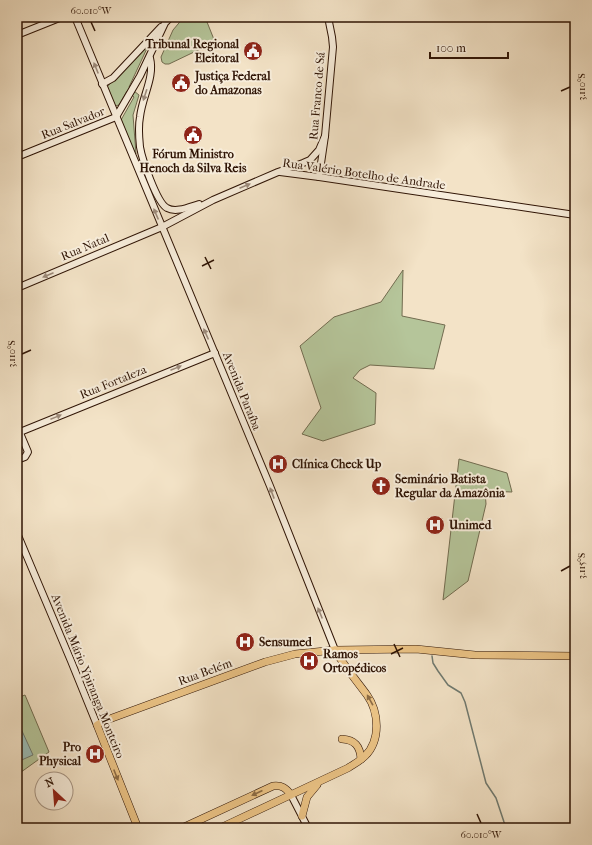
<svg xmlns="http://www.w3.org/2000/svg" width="592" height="845" font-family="'IM FELL French Canon',serif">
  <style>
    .green { fill: #b5c59a; stroke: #726c50 }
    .water { fill: #9bbeb8; stroke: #707a70 }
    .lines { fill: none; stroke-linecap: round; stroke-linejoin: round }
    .stream { stroke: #707a70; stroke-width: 1.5 }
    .secondary-casing { stroke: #2f1405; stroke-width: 8 }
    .primary-casing { stroke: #2f1405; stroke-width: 8 }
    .secondary { stroke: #f7eddb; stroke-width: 6 }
    .primary { stroke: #eac284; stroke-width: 7 }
    .oneway { fill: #9d8b7b }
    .oneway2 { fill: #8c6b44 }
    .ticks { fill: none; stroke: #2f1405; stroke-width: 1.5 }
    .labels { text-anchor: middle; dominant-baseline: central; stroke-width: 4; stroke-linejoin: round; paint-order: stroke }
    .poi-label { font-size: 12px; font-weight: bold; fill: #2f1405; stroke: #f7eddb; text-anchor: start }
    .street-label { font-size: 12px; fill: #2f1405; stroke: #f7eddb }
    .neatline { fill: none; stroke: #2f1405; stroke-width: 1.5 }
    .ticks-label { font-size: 10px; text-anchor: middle; fill: #2f1405 }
  </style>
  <rect width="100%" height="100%" fill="#f3e3c7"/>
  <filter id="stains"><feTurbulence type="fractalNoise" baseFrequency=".005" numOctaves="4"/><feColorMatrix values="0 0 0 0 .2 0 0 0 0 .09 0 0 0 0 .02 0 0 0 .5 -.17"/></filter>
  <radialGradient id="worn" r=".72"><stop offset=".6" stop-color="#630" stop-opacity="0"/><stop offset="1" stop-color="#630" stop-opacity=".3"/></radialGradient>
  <g class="green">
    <polygon points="184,17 205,17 215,42 169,64 165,64 162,62 161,57 173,30"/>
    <polygon points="149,44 129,87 139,95 133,115 136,154 134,154 121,120 134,97 127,91 119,105 115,106 106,88"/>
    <polygon points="403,270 402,316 445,325 434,369 370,365 360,370 353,378 376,393 375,424 323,441 302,434 321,408 300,346 334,317 381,302"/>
    <polygon points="459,459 507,473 512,492 485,491 486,504 468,581 443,600"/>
    <polygon points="25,695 49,752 17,775 17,698"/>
  </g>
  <polygon class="water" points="17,720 33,755 17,762"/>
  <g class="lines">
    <polyline class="stream" points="432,656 433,663 438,671 448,685 461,693 465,702 486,783 496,798 504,822 507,828"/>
    <g class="secondary-casing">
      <g id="secondary">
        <polyline points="75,17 270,486 335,650"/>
        <polyline points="17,35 62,17"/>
        <path d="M150,58C155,77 142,97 140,117C138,127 139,137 140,147C142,159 157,203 167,208C176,213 189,207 199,204"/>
        <polyline points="102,84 113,78 161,27"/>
        <polyline points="116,117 140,76 165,23 171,17"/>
        <polyline points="17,157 116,117"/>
        <polyline points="280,172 319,177 575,215"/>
        <polyline points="319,177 325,136 333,47 332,37 328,17"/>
        <polyline points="17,288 162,227 213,200 278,172 303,163 310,160 319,150 325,136"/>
        <polyline points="17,426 28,452 25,457 17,460"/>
        <polyline points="20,432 215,353"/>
        <polyline points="17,533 71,661 97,725"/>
        <polyline points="291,795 308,828"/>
      </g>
    </g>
    <g class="primary-casing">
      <g id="primary">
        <path d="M342,739C355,740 360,746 361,759"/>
        <polyline points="302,816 307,797 317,785"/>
        <polyline points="138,828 97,725 104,721 265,662 295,654 335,650 416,649 475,655 575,656"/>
        <path d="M182,828L273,786C282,785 286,788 291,795"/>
        <path d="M220,828L348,768C354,764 360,761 365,756C381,740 379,712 367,695C356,680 344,666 335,650"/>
      </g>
    </g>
    <use href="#secondary" class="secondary"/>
    <use href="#primary" class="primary"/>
  </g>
  <defs><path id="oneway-solid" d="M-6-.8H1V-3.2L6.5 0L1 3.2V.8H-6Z"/></defs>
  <g class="oneway">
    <use href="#oneway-solid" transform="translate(96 68) rotate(-112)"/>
    <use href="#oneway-solid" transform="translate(145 95) rotate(108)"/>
    <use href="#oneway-solid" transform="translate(245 186) rotate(-23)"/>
    <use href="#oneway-solid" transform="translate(156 214) rotate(-113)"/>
    <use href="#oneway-solid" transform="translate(48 275) rotate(157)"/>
    <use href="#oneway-solid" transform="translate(206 334) rotate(-114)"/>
    <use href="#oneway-solid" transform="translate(176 368) rotate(-22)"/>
    <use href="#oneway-solid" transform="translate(56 417) rotate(-22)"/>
    <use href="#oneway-solid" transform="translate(272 493) rotate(-111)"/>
    <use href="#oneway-solid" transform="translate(320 613) rotate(-112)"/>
  </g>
  <g class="oneway2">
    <use href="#oneway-solid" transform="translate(370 700) rotate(-119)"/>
    <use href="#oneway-solid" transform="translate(116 775) rotate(68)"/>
    <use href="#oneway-solid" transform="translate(257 793) rotate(155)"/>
  </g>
  <path class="ticks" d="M91,22L95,31M561,91L570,87M205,257L211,269M202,266L214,260M22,354L31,350M561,571L570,566M394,644L400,657M391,654L403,648M477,814L481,823"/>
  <defs>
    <g id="civic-disc" transform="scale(1)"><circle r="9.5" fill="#8f2418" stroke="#f7eddb"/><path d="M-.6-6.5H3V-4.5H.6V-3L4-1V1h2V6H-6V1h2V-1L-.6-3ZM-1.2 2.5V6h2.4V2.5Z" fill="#fff"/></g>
    <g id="hospital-disc" transform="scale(1)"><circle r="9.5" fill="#8f2418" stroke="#f7eddb"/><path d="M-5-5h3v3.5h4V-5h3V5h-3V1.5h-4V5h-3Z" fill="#fff"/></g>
    <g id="church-disc" transform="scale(1)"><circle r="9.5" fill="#8f2418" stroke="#f7eddb"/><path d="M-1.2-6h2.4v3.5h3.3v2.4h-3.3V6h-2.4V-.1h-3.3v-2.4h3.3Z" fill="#fff"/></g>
  </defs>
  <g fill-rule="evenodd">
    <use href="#civic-disc" x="253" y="51"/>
    <use href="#civic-disc" x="181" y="83"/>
    <use href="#civic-disc" x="193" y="135"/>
    <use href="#hospital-disc" x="278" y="464"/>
    <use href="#church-disc" x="381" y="486"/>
    <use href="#hospital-disc" x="435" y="525"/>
    <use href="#hospital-disc" x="245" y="642"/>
    <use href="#hospital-disc" x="309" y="661"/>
    <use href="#hospital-disc" x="95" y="754"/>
  </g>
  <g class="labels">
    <g class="poi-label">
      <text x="239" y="44" text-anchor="end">Tribunal Regional<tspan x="239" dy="14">Eleitoral</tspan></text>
      <text x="195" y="76">Justiça Federal<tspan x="195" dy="14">do Amazonas</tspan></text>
      <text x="193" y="154" text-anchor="middle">Fórum Ministro<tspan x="193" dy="14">Henoch da Silva Reis</tspan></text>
      <text x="292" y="464">Clínica Check Up</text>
      <text x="395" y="479">Seminário Batista<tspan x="395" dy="14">Regular da Amazônia</tspan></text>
      <text x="449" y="525">Unimed</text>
      <text x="259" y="642">Sensumed</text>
      <text x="323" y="654">Ramos<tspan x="323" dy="14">Ortopédicos</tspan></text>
      <text x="81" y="747" text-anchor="end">Pro<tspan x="81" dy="14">Physical</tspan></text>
    </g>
    <g class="street-label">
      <text transform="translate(317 96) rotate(-85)">Rua Franco de Sá</text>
      <text transform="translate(73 123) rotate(-22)">Rua Salvador</text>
      <text transform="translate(364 174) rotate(8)">Rua Valério Botelho de Andrade</text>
      <text transform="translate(85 247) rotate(-23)">Rua Natal</text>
      <text transform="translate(113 382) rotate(-22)">Rua Fortaleza</text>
      <text transform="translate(242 391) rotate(68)">Avenida Paraíba</text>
      <text transform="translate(205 672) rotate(-20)">Rua Belém</text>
      <text transform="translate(88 676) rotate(68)">Avenida Mário Ypiranga Monteiro</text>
    </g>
  </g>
  <rect width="592" height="845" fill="none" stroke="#f3e3c7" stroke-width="44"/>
  <g transform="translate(54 791) rotate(334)"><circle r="19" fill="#f7eddb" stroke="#a79685"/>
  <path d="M0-3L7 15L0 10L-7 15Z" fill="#8f2418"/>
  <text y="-6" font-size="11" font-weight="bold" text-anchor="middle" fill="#2f1405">N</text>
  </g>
  <path d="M430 52v6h78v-6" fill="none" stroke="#2f1405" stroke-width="2"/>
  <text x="436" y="52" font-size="12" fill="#2f1405" stroke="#f7eddb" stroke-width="3" paint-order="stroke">100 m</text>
  <rect x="22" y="22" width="548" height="801" class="neatline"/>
  <g class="ticks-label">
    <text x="91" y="14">60.010°W</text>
    <text transform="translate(581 87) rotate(-90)" y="4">3.110°S</text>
    <text transform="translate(11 354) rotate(-90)" y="4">3.110°S</text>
    <text transform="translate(581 566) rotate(-90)" y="4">3.115°S</text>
    <text x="481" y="838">60.010°W</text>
  </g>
  <rect width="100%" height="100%" filter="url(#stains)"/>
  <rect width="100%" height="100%" fill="url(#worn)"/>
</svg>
